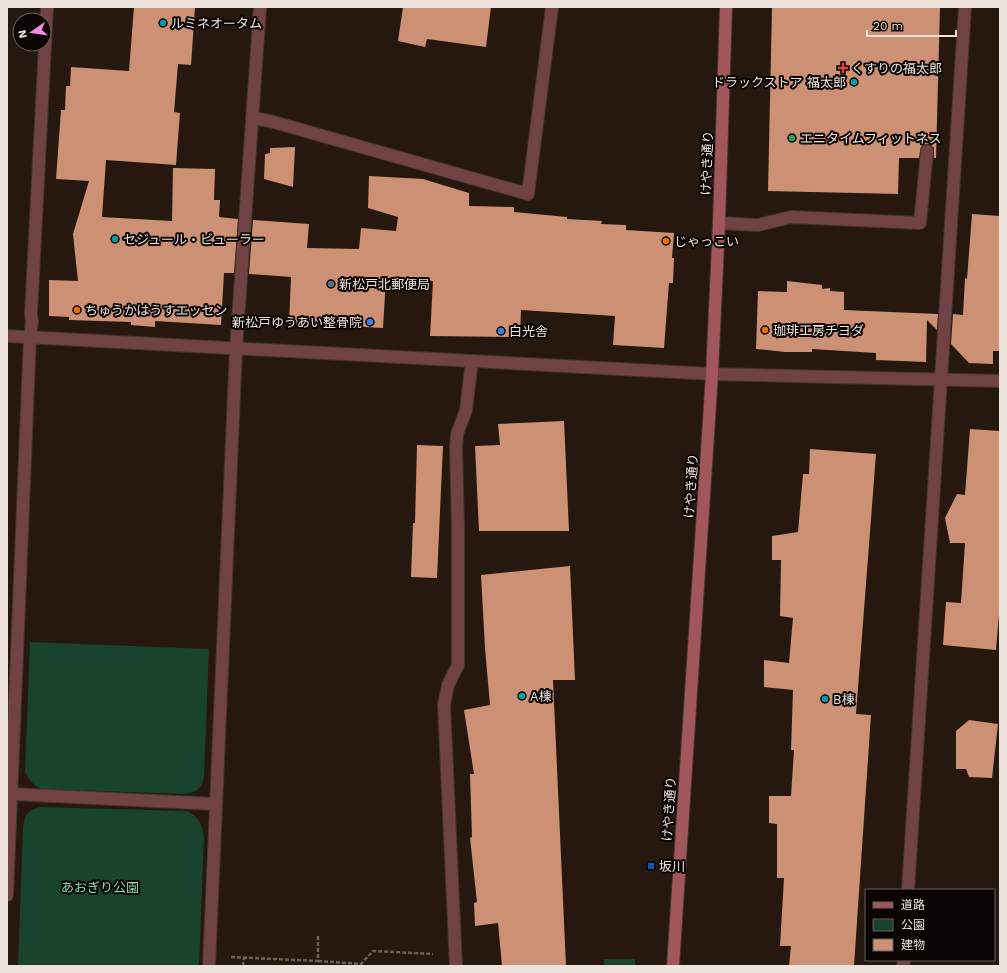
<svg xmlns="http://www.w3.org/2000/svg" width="1007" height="973" font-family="'Work Sans','Noto Sans JP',sans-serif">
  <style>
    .green { fill: #18432c }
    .building { fill: #cc9074 }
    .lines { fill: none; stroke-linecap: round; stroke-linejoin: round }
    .lane-casing { stroke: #42342b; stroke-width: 14 }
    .street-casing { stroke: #42342b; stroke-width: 14 }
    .secondary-casing { stroke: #42342b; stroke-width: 14 }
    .path { stroke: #6c6057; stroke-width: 2.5; stroke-dasharray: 4 2; stroke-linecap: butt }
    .lane { stroke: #704244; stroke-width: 12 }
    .street { stroke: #704244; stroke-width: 12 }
    .secondary { stroke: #a0565b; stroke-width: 12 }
    .culture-dot { fill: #0f9aa8; stroke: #0a0503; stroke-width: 1.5 }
    .health-dot { fill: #e0444e; stroke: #0a0503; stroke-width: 1.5 }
    .leisure-dot { fill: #2e9e5b; stroke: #0a0503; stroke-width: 1.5 }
    .food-dot { fill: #e8710a; stroke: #0a0503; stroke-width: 1.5 }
    .service-dot { fill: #5c6f8a; stroke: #0a0503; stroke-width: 1.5 }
    .shop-dot { fill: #3f7fe0; stroke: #0a0503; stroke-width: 1.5 }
    .transit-dot { fill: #1a4fb4; stroke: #0a0503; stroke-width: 1.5 }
    .labels { text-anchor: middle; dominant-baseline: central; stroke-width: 4; stroke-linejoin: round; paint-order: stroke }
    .poi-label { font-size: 13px; fill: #ede3dc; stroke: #0a0503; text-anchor: start }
    .street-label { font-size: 13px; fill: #ede3dc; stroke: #0a0503 }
    .park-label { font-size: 13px; fill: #85dda9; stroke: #0a0503 }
  </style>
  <rect width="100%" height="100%" fill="#26180e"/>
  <g class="green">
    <path d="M30,642L209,649L204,777C201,789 196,793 184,794L41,789C33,785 29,780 25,772Z"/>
    <path d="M40,807L187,811C199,817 202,824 204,837L199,966H18L23,827C25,814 27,811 40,807Z"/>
    <rect x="604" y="959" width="31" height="7"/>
  </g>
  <g class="building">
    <polygon points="134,7 195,7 191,65 178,64 174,112 180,113 176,165 106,160 102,217 172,221 173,168 215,169 214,200 220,200 219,217 238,219 234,273 224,273 221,325 155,321 155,327 131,325 131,322 69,320 69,317 49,316 49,280 78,281 73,234 89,181 56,179 61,110 65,110 66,86 70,86 71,67 129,71"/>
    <polygon points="403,7 491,7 486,47 427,39 425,47 398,41"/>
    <polygon points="772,7 940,7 936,158 934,158 934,148 931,145 927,144 921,147 919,158 899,158 898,194 768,191"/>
    <polygon points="295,147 293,187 264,179 265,154 270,153 270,148"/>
    <polygon points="369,176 423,179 469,193 469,206 514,207 514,212 567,217 567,219 602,221 601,224 626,225 626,230 674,233 672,258 674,258 673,283 669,283 664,348 613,345 615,316 521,310 520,337 430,336 433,281 386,278 383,328 346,326 346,328 289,324 291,277 249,274 253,220 309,224 307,248 359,249 361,228 396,231 398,217 368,208"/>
    <polygon points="972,214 1000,216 1000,351 993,351 993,364 969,363 951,344 953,314 963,315 965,278 967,279"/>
    <polygon points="787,281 822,285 822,289 830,288 830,291 844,292 844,310 938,314 937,330 927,320 926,362 876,360 876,353 812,349 812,352 785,352 756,349 758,291 787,292"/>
    <polygon points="564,421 569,531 479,531 475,446 500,445 498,424"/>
    <polygon points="970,429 1000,431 1000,603 996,650 943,645 946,602 961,603 965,543 950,543 945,518 957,494 965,495"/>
    <polygon points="417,445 443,446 437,578 411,577 413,523 415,523"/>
    <polygon points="810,449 876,454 856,714 871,715 854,966 789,966 791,946 780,946 784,878 777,878 777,824 769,823 769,796 791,796 794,750 791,750 793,690 764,687 764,660 789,663 793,618 780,616 781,560 772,560 772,536 798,532 803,474 809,474"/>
    <polygon points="570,566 575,680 553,680 566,966 502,966 498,923 475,926 474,903 477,902 470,838 472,837 470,774 474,774 464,710 490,705 485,648 481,575"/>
    <polygon points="969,720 998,724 992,778 969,777 966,769 956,769 956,731"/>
  </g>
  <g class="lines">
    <g class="lane-casing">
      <g id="lane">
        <polyline points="719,223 758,225 791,217 920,223 927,151"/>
        <polyline points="456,966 444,705 448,685 458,665 458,527 456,448 457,434 466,410 472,361"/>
      </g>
    </g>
    <g class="street-casing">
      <g id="street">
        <polyline points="253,118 270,121 528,194 552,7"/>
        <polyline points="7,336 712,374 1000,381"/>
        <polyline points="12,794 216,804"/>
        <polyline points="908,890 965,7"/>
        <polyline points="7,895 30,337 32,322 31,314 47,7"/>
        <polyline points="209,966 236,349 260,7"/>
        <polyline points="903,966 904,960"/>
      </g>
    </g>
    <g class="secondary-casing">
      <polyline id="secondary" points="673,966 712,374 719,223 726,7"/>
    </g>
    <g class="path">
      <polyline points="231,957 318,961 318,936"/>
      <polyline points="318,961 361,964 373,951 433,954"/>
      <polyline points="243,966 244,958"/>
    </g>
    <use href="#lane" class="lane"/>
    <use href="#street" class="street"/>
    <use href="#secondary" class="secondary"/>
  </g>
  <g class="culture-dot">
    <circle cx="163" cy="23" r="4"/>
    <circle cx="854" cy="82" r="4"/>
    <circle cx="115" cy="239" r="4"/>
    <circle cx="522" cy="696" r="4"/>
    <circle cx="825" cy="699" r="4"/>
  </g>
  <path class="health-dot" d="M841 62h4v4h4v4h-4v4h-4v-4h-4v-4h4z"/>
  <circle class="leisure-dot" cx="792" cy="138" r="4"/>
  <g class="food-dot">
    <circle cx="666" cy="241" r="4"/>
    <circle cx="77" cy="310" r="4"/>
    <circle cx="765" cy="330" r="4"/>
  </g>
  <circle class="service-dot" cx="331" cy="284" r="4"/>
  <g class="shop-dot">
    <circle cx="370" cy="322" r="4"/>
    <circle cx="501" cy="331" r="4"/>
  </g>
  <rect class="transit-dot" x="647" y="862" width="8" height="8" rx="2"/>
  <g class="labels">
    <g class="poi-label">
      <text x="171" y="23">ルミネオータム</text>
      <text x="851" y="68">くすりの福太郎</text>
      <text x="846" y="82" text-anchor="end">ドラックストア 福太郎</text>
      <text x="800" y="138">エニタイムフィットネス</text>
      <text x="123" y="239">セジュール・ビューラー</text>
      <text x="674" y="241">じゃっこい</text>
      <text x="339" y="284">新松戸北郵便局</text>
      <text x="85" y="310">ちゅうかはうすエッセン</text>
      <text x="362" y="322" text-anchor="end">新松戸ゆうあい整骨院</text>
      <text x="773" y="330">珈琲工房チヨダ</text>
      <text x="509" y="331">白光舎</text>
      <text x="530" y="696">A棟</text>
      <text x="833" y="699">B棟</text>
      <text x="659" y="866">坂川</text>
    </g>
    <g class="street-label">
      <text transform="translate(707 163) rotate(-88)">けやき通り</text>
      <text transform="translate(691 486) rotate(-86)">けやき通り</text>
      <text transform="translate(669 809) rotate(-86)">けやき通り</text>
    </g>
    <g class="park-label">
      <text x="100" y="887">あおぎり公園</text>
    </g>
  </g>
  <rect width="1007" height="973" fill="none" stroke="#ede3dc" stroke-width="16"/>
  <rect x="865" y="889" width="130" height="72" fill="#0a0503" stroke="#655e5a"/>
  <rect x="873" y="902" width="20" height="6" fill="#a0565b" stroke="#655e5a"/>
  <text x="901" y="909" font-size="12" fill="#ede3dc">道路</text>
  <rect x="873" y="919" width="20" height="12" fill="#18432c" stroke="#655e5a"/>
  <text x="901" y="929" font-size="12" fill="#ede3dc">公園</text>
  <rect x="873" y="939" width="20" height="12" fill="#cc9074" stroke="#655e5a"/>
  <text x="901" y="949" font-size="12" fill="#ede3dc">建物</text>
  <g transform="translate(32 32) rotate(257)"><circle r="19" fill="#0a0503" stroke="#655e5a"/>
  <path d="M0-3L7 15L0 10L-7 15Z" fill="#f788ec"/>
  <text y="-6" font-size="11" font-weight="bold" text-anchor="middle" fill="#ede3dc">N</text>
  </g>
  <path d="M867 30v6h89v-6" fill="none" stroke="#ede3dc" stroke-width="2"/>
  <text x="873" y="30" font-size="12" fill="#ede3dc" stroke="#0a0503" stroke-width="3" paint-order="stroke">20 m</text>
</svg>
